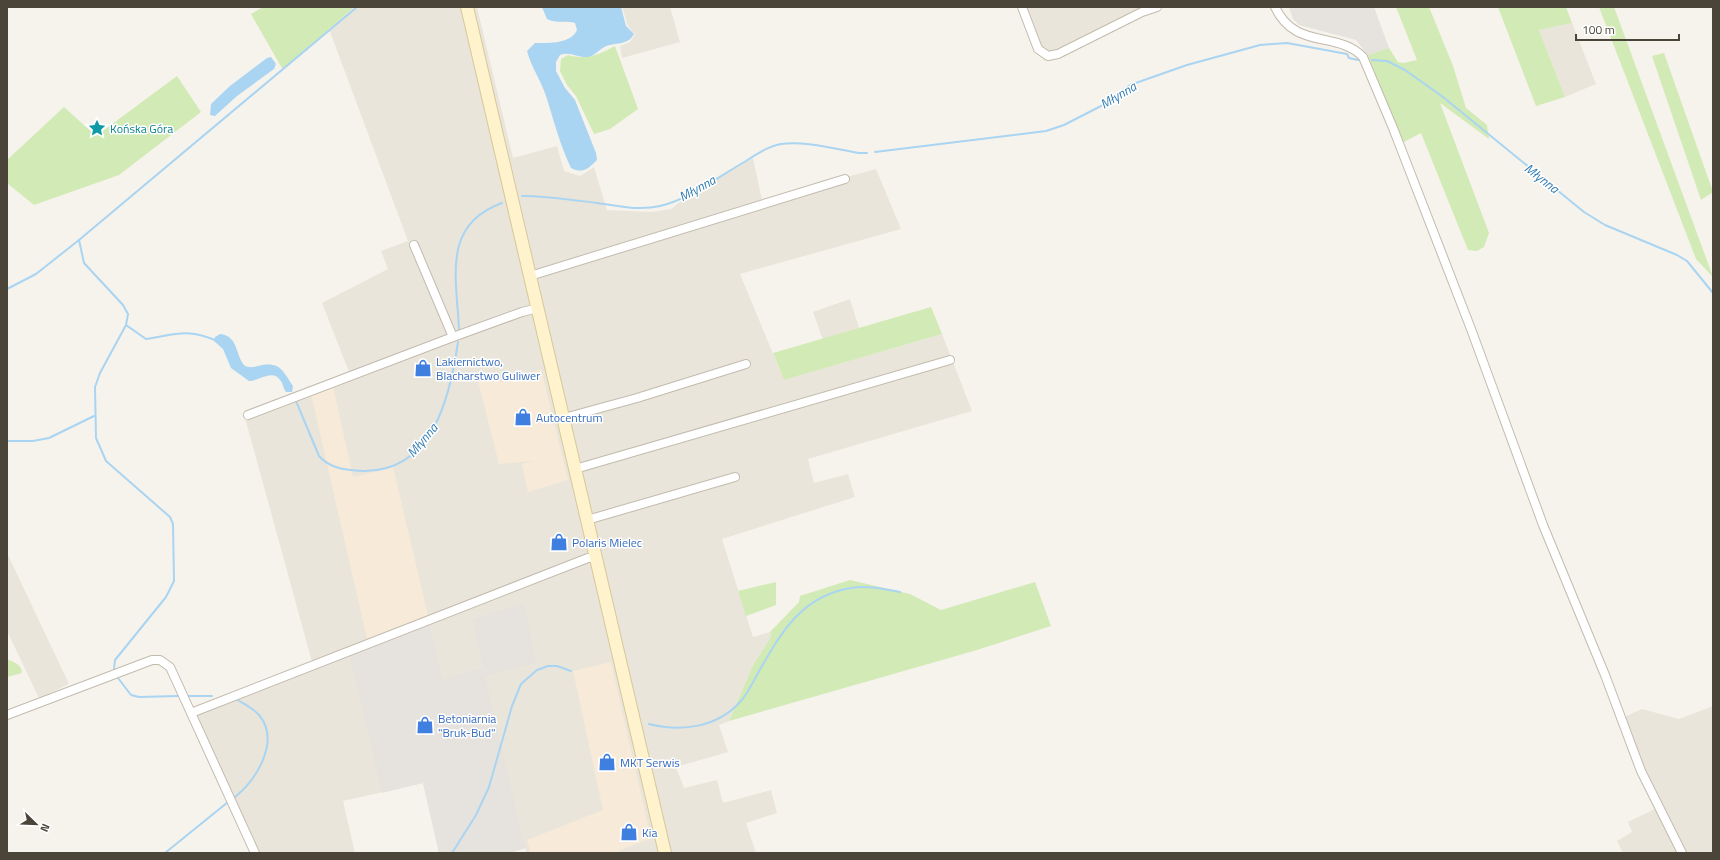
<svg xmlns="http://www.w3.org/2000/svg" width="1720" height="860" font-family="'Titillium Web',sans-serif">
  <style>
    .residential { fill: #eae5da }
    .commercial { fill: #f7ead8 }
    .industrial { fill: #e6e2dd }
    .green { fill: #d2eab5 }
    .water { fill: #a9d4f2 }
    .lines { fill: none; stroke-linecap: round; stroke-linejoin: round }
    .stream { stroke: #a9d4f2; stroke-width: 2 }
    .street-casing { stroke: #c2bbae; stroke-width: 10 }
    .secondary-casing { stroke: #d6c79b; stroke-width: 14 }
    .street { stroke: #fff; stroke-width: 8 }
    .secondary { stroke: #fff3cd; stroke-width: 12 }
    .labels { text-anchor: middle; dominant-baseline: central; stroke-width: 3; stroke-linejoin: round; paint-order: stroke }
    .culture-label { font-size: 12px; fill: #0d838f; stroke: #fff; text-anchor: start }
    .shop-label { font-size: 12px; fill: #366cbe; stroke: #fff; text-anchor: start }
    .water-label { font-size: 13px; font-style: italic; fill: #2e7ab2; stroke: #fff }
  </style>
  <rect width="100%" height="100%" fill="#f6f3ec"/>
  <g class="residential">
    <polygon points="354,7 477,7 513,158 557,146 564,171 580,176 594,167 607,210 651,212 671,209 698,188 753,158 762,200 876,169 901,229 740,274 784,380 942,334 972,411 808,459 814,483 848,474 855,497 722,539 753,637 770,632 771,637 753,665 729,721 719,725 728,752 676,767 684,788 717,780 723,803 771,790 777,813 746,823 756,853 527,853 525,848 510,853 439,853 423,783 343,801 355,853 255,853 197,715 314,669 245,418 351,377 322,303 388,269 381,251 408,241 329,29"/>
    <polygon points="622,7 670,7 680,42 622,58 620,46 630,42 635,35 628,26"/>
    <polygon points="1022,7 1143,7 1066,46 1044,61"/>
    <polygon points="1572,23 1596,84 1565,97 1539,30"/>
    <polygon points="850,299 859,328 823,340 813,312"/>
    <polygon points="7,553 69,684 39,698 7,631"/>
    <polygon points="1713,706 1713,853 1623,853 1617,841 1632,832 1628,822 1657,808 1620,719 1642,709 1679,719"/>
  </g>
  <g class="commercial">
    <polygon points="541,369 568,480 528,492 522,464 534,461 499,464 478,381 499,375 501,382"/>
    <polygon points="333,386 353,477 393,467 428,615 367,639 311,394"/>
    <polygon points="611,662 651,838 614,853 525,853 530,851 527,840 603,810 573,671"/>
  </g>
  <g class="industrial">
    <polygon points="1289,7 1374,7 1389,48 1368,55 1356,40 1299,25 1293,19"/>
    <polygon points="524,603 536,663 485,676 525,848 510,853 439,853 423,783 382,793 349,652 429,621 442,679 483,668 472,619"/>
  </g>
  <g class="green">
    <polygon points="263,7 354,7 283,70 251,14"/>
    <polygon points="1396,7 1429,7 1453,66 1466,108 1487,125 1489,139 1440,103 1489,233 1484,247 1477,251 1468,250 1421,133 1402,143 1368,55 1389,48 1398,62 1403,63 1417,60"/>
    <polygon points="1498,7 1566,7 1572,23 1539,30 1565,97 1536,106"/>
    <polygon points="1599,7 1614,7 1713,277 1696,259"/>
    <path d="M615,46L638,109L610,129L594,134L576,96L567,85L560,71L561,59L568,55C586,60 599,55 615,46Z"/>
    <polygon points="1664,53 1713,192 1701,200 1652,56"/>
    <polygon points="177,76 201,112 119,175 34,205 7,183 7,160 64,107 96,136"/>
    <polygon points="931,307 942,334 784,380 773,353"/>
    <polygon points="850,580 910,594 941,610 1035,582 1051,626 977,650 729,721 753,665 771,637 770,632 799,602 800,596"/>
    <polygon points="776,582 776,605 746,616 738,591"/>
    <path d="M7,659C14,662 22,665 22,673L7,677Z"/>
  </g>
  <g class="water">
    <path d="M542,7H621L626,26L634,34C629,44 619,43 610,45C601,46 596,56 588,57C578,58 569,51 560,55L556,62V71L565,88L575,100L596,153L597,160C588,169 583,174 571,168C560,145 554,121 546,96C541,80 531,67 527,51L535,43C548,43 571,44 577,30L575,23C565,20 557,24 547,19Z"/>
    <polygon points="271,57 276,64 274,69 237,96 215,116 210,115 211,104 230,86 267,58"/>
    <path d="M220,334C239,336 235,356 245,366C250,368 253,367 258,366C280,361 282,370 293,386L292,392H286C283,388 283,383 280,380C273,369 259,381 249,381L231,368L223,349L214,341L215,337Z"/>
  </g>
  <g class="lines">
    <g class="stream">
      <polyline points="1372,60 1387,61 1405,70 1443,97 1584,212 1605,225 1677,255 1687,261 1713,293"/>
      <polyline points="875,152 1046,131 1064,125 1101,106 1130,85 1187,65 1260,45 1287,43 1347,54 1349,58 1358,60"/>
      <path d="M522,196C547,196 572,200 597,203C618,206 639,211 660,206C688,200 721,175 746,161C756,154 769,146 781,144C806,141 835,149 859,153H867"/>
      <polyline points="79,240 84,263 123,305 128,314 126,325 100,373 95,387 96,438 106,461 170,517 173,524 174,581 166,597 115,660 114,669"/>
      <polyline points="7,289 36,274 79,240 357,7"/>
      <path d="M126,325L146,339C175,335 184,328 215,340"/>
      <path d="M459,330C457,279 441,225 502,203"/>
      <path d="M296,401L319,456C330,469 347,470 363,471C433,472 450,397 458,342"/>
      <polyline points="7,441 33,441 49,438 94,416"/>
      <polyline points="118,678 131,695 139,697 178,696"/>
      <polyline points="185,696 212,696"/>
      <path d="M649,724C681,732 717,728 741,701C748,693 753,682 758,673C781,633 801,596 851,588C867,585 884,589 900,592"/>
      <path d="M235,797C256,780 281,741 259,715C253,708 244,704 236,699"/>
      <polyline points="165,853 228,802"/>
      <polyline points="452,853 476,815 489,787 512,706 521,684 537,670 548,666 557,666 571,671"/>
    </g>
    <g class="street-casing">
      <g id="street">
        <polyline points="1022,7 1038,49 1048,56 1058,54 1142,12 1157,7"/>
        <path d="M1275,7C1296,51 1337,30 1363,57L1393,128L1471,329L1543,525L1605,675L1641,771L1682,853"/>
        <polyline points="414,245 453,337"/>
        <polyline points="530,276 845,179"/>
        <polyline points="248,415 453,337 522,312 538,308"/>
        <polyline points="564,418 637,398 746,364"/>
        <polyline points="575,469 950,360"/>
        <polyline points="587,520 735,477"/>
        <polyline points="191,713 588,558 596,558"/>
        <polyline points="7,715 152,660 160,660 170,667 255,853"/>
      </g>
    </g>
    <g class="secondary-casing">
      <polyline id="secondary" points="467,7 665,853"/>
    </g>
    <use href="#street" class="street"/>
    <use href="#secondary" class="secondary"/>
  </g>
  <defs>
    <g id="sight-bare" transform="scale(1.38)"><path d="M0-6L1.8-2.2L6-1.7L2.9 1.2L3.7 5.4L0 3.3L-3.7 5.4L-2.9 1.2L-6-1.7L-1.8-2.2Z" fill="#0f9aa8" stroke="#fff" stroke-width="2.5" paint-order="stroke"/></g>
    <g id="shop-bare" transform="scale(1.38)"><path d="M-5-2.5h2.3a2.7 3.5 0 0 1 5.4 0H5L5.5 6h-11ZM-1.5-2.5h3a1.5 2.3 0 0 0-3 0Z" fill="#3f7fe0" stroke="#fff" stroke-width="2.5" paint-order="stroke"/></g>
  </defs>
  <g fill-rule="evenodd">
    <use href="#sight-bare" x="97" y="128"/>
    <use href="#shop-bare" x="423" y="368"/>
    <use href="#shop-bare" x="523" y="417"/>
    <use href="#shop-bare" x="559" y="542"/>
    <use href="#shop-bare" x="425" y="725"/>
    <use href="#shop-bare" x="607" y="762"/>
    <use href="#shop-bare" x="629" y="832"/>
  </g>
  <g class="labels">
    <g class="culture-label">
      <text x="110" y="128">Końska Góra</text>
    </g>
    <g class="shop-label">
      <text x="436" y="361">Lakiernictwo,<tspan x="436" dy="14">Blacharstwo Guliwer</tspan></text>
      <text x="536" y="417">Autocentrum</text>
      <text x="572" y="542">Polaris Mielec</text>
      <text x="438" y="718">Betoniarnia<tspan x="438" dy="14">"Bruk-Bud"</tspan></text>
      <text x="620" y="762">MKT Serwis</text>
      <text x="642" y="832">Kia</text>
    </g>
    <g class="water-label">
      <text transform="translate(1118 95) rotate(-31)">Młynna</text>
      <text transform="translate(1542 178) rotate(38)">Młynna</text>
      <text transform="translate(697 188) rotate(-29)">Młynna</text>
      <text transform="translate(422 440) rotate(-50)">Młynna</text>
    </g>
  </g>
  <rect width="1720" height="860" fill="none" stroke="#4b4439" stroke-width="16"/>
  <g transform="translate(36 824) rotate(113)" stroke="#ffffff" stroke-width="3" paint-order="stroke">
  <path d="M0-3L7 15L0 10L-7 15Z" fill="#4b4439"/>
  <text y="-6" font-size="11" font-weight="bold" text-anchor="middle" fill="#4b4439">N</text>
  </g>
  <path d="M1576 34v6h103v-6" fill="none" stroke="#4b4439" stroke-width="2"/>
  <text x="1582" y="34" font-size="12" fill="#4b4439" stroke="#ffffff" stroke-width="3" paint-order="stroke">100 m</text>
</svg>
